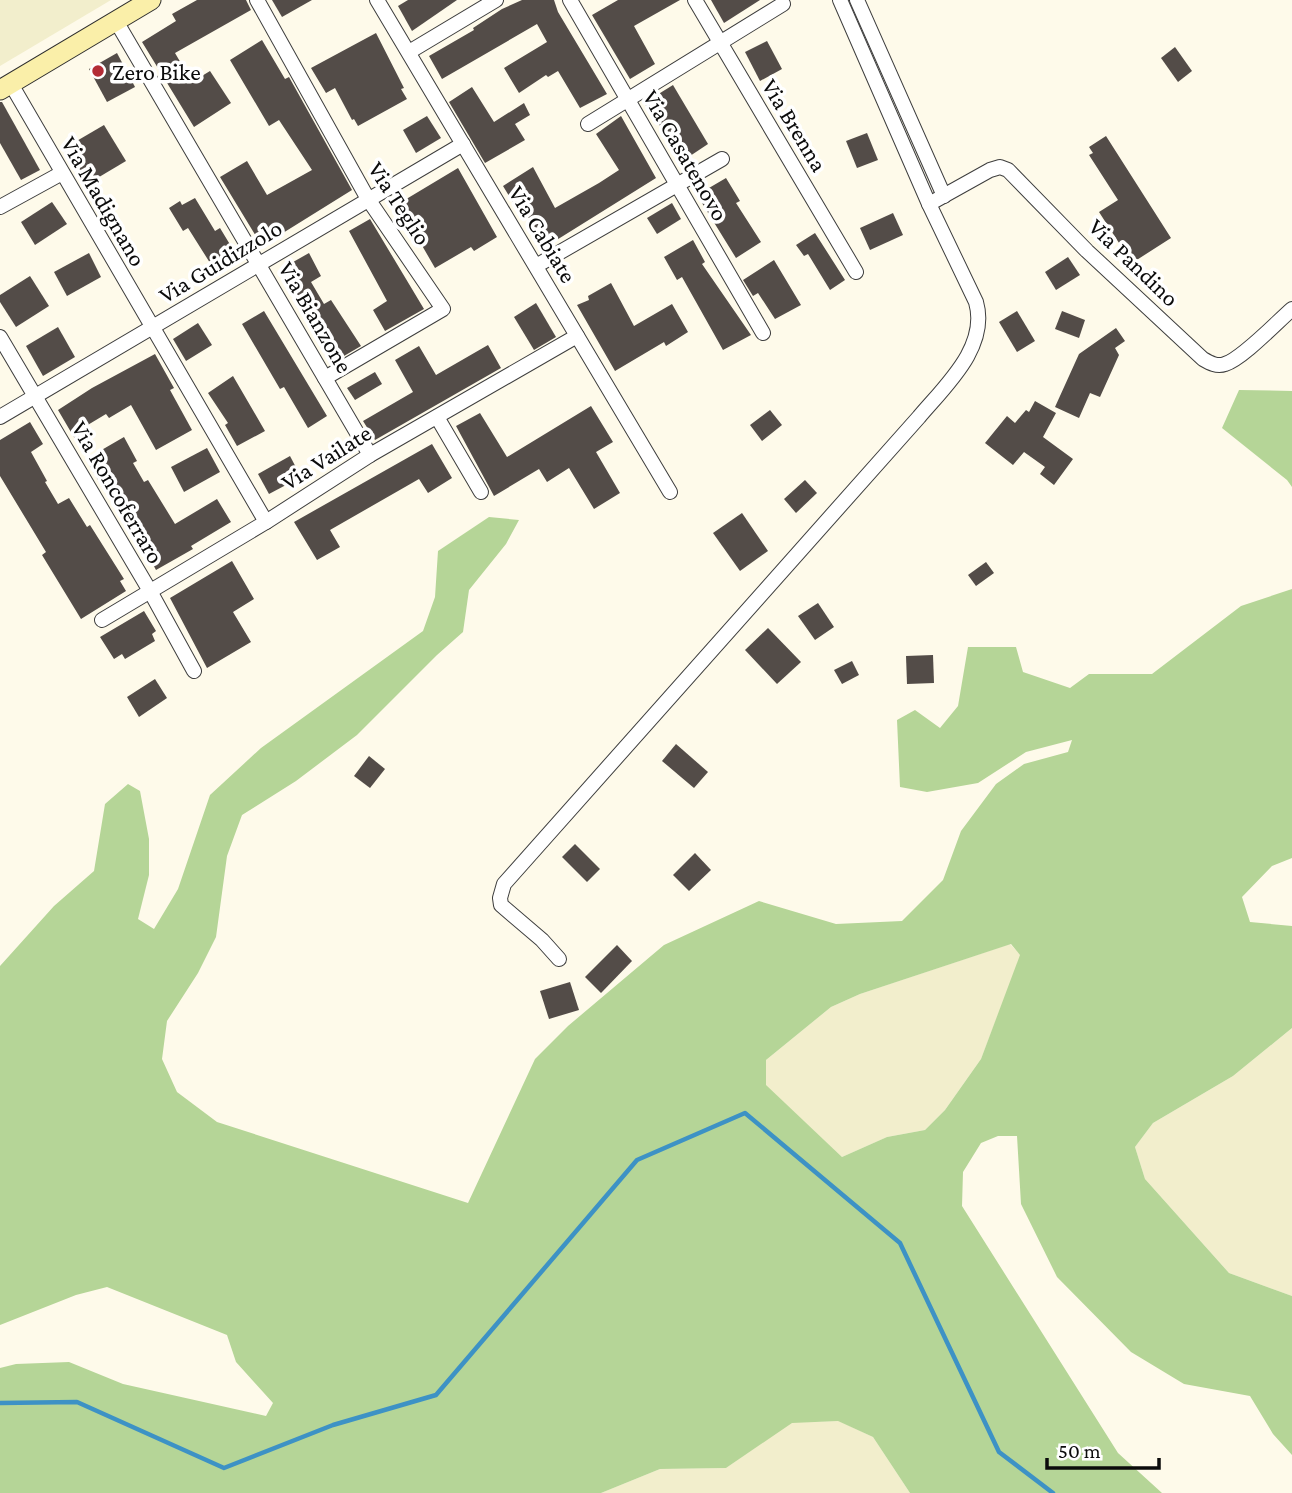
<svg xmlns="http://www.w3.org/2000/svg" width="1292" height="1493" font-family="'Crimson Pro',serif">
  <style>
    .farmland { fill: #f2eecc }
    .forest { fill: #b5d597; fill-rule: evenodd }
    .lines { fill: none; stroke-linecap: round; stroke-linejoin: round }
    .stream { stroke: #3d92c5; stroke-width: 4.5 }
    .building { fill: #534c48 }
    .street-casing { stroke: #3e3e3e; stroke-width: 16 }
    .secondary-casing { stroke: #2d2d2d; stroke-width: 21 }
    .street { stroke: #fff; stroke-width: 14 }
    .secondary { stroke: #faefa9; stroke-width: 19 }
    .poi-dot { fill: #b32c36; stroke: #fff; stroke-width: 2.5 }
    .labels { text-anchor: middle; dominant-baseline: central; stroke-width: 7; stroke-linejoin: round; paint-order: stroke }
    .poi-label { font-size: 24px; fill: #0b0b0b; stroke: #fff; text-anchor: start }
    .street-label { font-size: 24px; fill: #0b0b0b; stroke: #fff }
  </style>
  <rect width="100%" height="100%" fill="#fefaea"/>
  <g class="farmland">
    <polygon points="0,0 111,0 0,66"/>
    <polygon points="1010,944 1021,955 981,1059 945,1110 925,1130 887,1137 842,1157 765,1085 766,1060 831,1007 860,994"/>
    <polygon points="1292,1028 1292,1296 1229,1273 1145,1179 1135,1147 1153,1123 1233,1076"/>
    <polygon points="839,1421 873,1437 910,1493 601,1493 660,1469 726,1468 792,1422"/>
  </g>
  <g class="forest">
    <polygon points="1239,390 1292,391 1292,487 1287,480 1222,428"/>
    <path d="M489,517L519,520L506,544L469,590L463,632L437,655L357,735L296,781L242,815L227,856L216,937L198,973L167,1021L162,1059L177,1092L217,1122L468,1203L535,1059L568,1026L664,945L759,901L836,924L902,921L943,880L961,831L996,784L1024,764L1068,752L1072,740L1026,752L978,783L927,792L900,787L897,720L915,710L940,728L958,706L968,647H1016L1023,672L1070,688L1089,674H1152L1241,606L1292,589V858L1272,866L1242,897L1250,922L1292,926V1028L1233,1076L1153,1123L1135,1147L1145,1179L1229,1273L1292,1296V1455L1273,1434L1250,1396L1184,1384L1131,1352L1057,1277L1021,1204L1017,1136H998L981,1143L963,1172L962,1206L1118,1453L1162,1493H910L873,1437L838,1421L792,1423L726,1468L660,1469L601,1493H0V1368L16,1364L69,1362L123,1384L266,1416L273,1403L236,1362L227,1335L107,1287L76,1295L0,1325V966L54,906L94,871L105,804L128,784L140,791L149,839V875L138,919L154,929L178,889L210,795L261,748L423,631L435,597L438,551ZM1011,944L1020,955L981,1059L945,1110L925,1130L887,1137L842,1157L766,1085V1060L831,1007L860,994Z"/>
  </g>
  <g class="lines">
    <polyline class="stream" points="0,1403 77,1402 224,1468 333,1425 436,1395 637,1160 745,1113 900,1243 999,1452 1053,1493"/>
  </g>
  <g class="building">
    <polygon points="197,0 246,0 251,10 175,53 192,82 210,71 231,103 194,127 142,42 176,21 172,14"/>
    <polygon points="272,0 312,0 282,17"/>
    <polygon points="408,0 457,0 412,31 398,6"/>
    <polygon points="522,0 554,0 558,12 607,94 580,108 558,71 548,77 546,75 519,93 504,68 547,42 537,24 442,79 429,56 474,30 473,28 502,9"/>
    <polygon points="618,0 680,0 634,26 655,64 630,79 592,15"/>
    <polygon points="711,0 760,0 724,23"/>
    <polygon points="376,33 404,88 401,89 407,99 358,126 354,119 352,120 335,88 326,93 311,68"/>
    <polygon points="262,40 285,79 289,77 352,190 262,246 220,177 247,161 267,195 312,170 279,120 269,126 230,60"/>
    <polygon points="767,41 782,69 760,81 745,52"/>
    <polygon points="1175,47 1192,71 1178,82 1161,58"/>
    <polygon points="117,53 135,87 107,102 89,69"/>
    <polygon points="673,85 708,144 684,160 644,103"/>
    <polygon points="472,87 494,122 524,103 530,115 515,124 525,140 485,163 449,102"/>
    <polygon points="0,102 2,102 40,170 21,180 0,143"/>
    <polygon points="427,116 441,138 416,153 403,130"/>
    <polygon points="621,116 656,178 547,246 521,206 517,209 503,186 533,167 555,208 599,183 619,170 596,134"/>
    <polygon points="104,125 126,161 84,186 63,149"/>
    <polygon points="867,133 878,160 857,168 846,141"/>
    <polygon points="1106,136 1171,238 1132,263 1099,212 1118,200 1089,155 1093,153 1089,147"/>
    <polygon points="458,168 497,237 474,251 471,247 435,268 398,204"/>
    <polygon points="726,178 740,201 736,203 761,242 736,258 697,195"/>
    <polygon points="195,198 215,231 220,228 240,261 217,274 188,228 183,231 169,208 180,201 182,205"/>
    <polygon points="52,202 67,224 35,245 21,222"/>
    <polygon points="672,203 681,219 657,234 647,218"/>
    <polygon points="893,213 903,235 870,250 860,228"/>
    <polygon points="370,219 424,309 385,331 373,310 387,301 349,231"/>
    <polygon points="815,233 845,280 830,290 808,254 804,256 796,245"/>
    <polygon points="693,240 705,262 702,264 751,335 723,350 682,277 677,280 664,257"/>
    <polygon points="89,253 101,277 67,296 54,272"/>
    <polygon points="309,253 321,276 311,282 324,304 331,300 361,346 332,363 279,270"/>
    <polygon points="1068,257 1080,275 1056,290 1045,272"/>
    <polygon points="774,260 801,305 775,319 758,293 753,296 743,280"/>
    <polygon points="30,276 49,306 16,327 0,302 0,295"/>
    <polygon points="611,283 634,326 672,304 688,332 666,346 664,342 615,371 577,305 589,300 588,296"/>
    <polygon points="536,303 556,337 534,350 514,317"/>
    <polygon points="264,311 327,416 308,428 284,387 280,389 242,324"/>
    <polygon points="1017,311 1035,341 1017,352 999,322"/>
    <polygon points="1062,311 1085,320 1079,338 1055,329"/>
    <polygon points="198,323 212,345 186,361 173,339"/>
    <polygon points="58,327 75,357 43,376 26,346"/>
    <polygon points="1116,328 1125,341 1115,348 1119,355 1100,397 1090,393 1079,418 1055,407 1079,354"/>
    <polygon points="488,345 501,368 375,440 363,421 413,392 395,360 419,346 436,375"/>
    <polygon points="155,354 174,388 170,390 192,430 156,450 131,405 109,418 106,414 86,426 88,431 75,439 58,410 92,388"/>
    <polygon points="375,372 382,384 355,400 347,388"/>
    <polygon points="233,376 265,431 237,446 225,425 228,423 208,393"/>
    <polygon points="1035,401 1056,413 1043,437 1073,459 1054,485 1040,474 1045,467 1024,452 1013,465 985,443 1007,416 1015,423 1026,410 1029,412"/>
    <polygon points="591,406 613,442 596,452 620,493 594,509 569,468 547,482 539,469 494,496 456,426 480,413 507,457"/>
    <polygon points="770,410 782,425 762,441 750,425"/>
    <polygon points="30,422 43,444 31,452 47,481 45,482 58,504 69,498 87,527 90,525 124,579 120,581 126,591 81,619 42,555 46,552 0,476 0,440"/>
    <polygon points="124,437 137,461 133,463 144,482 148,480 175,524 217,499 231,522 191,546 193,549 156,570 144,548 146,547 108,484 102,487 86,459"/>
    <polygon points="432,444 452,478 428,493 419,479 330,530 340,547 317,560 294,522"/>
    <polygon points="207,448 220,472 184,492 171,467"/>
    <polygon points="290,456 301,477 269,494 258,474"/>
    <polygon points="805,480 817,493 796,513 784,499"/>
    <polygon points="742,513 768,551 740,571 713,533"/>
    <polygon points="232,561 254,599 233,612 251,642 207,668 170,598"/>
    <polygon points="986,562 994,573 976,586 968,575"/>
    <polygon points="818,603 834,627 815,640 798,616"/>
    <polygon points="144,611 156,631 152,634 155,641 125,659 122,654 114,659 100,637"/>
    <polygon points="768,628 801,662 777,684 745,650"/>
    <polygon points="933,655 934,683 907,684 906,656"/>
    <polygon points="852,661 859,675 842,684 834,670"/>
    <polygon points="155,679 167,698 139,717 127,697"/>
    <polygon points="676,744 708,772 694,788 662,761"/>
    <polygon points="369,756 385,769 370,788 354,776"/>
    <polygon points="575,844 600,869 587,882 562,857"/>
    <polygon points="695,853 711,870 689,891 673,875"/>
    <polygon points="617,945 632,961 601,993 585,977"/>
    <polygon points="570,982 579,1010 549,1019 540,991"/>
  </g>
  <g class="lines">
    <g class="street-casing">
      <g id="street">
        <polyline points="257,0 368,199 443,309 325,378"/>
        <polyline points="377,0 670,492"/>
        <polyline points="570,0 763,333"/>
        <polyline points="695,0 856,272"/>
        <polyline points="857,0 944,196"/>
        <polyline points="116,21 370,455"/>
        <polyline points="409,52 496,0"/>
        <polyline points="11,84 266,522"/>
        <polyline points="588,124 783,4"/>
        <path d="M929,204L990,170L1000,167L1008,170L1087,251L1203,359C1210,363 1217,367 1225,364C1242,359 1277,322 1292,309"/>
        <polyline points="0,207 62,173"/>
        <polyline points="536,266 722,159"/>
        <polyline points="0,337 150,591 194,671"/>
        <polyline points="0,417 463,144"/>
        <polyline points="437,417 481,492"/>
        <polyline points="102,620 266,522 370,455 577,336"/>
        <path d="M559,959L542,940L501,905L500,898L504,884L919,417C945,386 989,347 976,302L929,204L840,0"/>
      </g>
    </g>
    <g class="secondary-casing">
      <polyline id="secondary" points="0,90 151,0"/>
    </g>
    <use href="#street" class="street"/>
    <use href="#secondary" class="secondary"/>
  </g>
  <circle class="poi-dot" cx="98" cy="71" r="7"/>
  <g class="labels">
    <g class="poi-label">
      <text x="112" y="71">Zero Bike</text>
    </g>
    <g class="street-label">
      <text transform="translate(795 125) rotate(59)">Via Brenna</text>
      <text transform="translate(686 155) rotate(60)">Via Casatenovo</text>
      <text transform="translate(104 201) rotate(60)">Via Madignano</text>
      <text transform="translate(400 203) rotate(57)">Via Teglio</text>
      <text transform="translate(543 234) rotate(59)">Via Cabiate</text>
      <text transform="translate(220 261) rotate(-31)">Via Guidizzolo</text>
      <text transform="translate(1134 262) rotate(44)">Via Pandino</text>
      <text transform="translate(316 317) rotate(60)">Via Bianzone</text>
      <text transform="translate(326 457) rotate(-32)">Via Vailate</text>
      <text transform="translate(118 492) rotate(60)">Via Roncoferraro</text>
    </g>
  </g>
  <path d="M1047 1458v10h112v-10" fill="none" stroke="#0b0b0b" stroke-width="3.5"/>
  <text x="1058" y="1458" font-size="21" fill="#0b0b0b" stroke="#ffffff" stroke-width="5" paint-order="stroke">50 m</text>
</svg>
